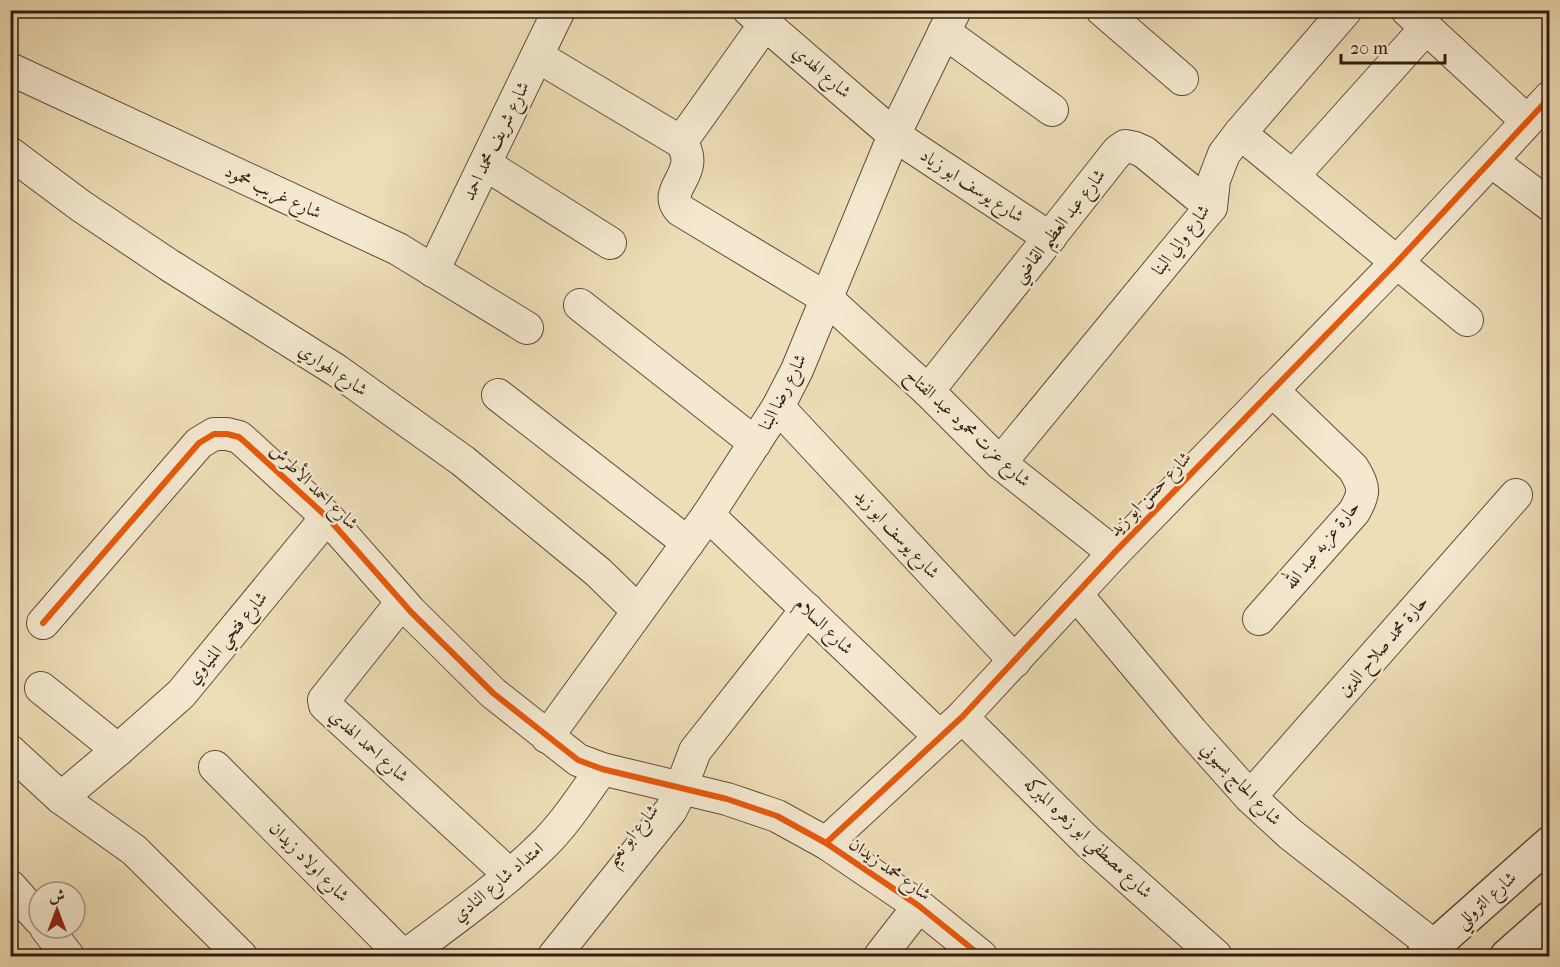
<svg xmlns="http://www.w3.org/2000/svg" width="1560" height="967" font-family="'IM FELL French Canon',Amiri,serif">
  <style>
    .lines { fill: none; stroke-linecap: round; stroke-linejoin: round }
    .minor-casing { stroke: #624c3a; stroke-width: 34 }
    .tertiary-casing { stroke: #624c3a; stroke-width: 36 }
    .minor { stroke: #f4e9d0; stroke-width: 32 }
    .tertiary { stroke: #f4e9d0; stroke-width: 33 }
    .cycleway-casing { stroke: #f4e9d0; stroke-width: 10 }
    .cycleway { stroke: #e8590c; stroke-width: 6 }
    .labels { text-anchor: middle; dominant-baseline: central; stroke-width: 5; stroke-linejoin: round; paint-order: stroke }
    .street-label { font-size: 18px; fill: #341c10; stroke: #f4e9d0 }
  </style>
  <rect width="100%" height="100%" fill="#eeddb6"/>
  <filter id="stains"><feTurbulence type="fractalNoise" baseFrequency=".00333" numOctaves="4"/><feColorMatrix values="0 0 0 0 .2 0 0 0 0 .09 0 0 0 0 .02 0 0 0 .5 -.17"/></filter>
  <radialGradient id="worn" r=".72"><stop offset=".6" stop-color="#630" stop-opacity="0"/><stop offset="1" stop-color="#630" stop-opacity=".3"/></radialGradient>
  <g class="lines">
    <g class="minor-casing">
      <g id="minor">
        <polyline points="749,10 894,135 1050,238"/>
        <polyline points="1102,10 1182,79"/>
        <polyline points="1407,10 1527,121"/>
        <polyline points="944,32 1052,110"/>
        <path d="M537,56L681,142C703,173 660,189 680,210L826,298L928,391L1000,463L1114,553"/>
        <polyline points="10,69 398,249 527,328"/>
        <polyline points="1240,133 1467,320"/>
        <polyline points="681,142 765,24"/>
        <polyline points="10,153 81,206 169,265 336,370 463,461 598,572 638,611"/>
        <polyline points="1491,161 1550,205"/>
        <polyline points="485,164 610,243"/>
        <polyline points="1293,176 1426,28"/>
        <polyline points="433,271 559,10"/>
        <polyline points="580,305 755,443"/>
        <polyline points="928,391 1118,151 1125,146 1135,148 1144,152 1211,207"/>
        <polyline points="498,395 688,543"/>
        <polyline points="778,407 1015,661"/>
        <polyline points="1000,463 1211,207 1214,180 1224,154 1240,133 1346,10"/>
        <polyline points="708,515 940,737"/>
        <polyline points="1076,594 1192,732 1250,797 1290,834 1434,946"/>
        <polyline points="402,602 324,700 325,705 510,875"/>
        <path d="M1259,619L1354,512C1365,493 1365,487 1353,468L1272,390"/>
        <polyline points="43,623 199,443 214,434 227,434 239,437 247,444 327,517 411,612 493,693 578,760 602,769 727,799 777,816 826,843 919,906 981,956"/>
        <polyline points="41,688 118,750"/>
        <polyline points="962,717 1088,842 1216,956"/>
        <polyline points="547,737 708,515 778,407 797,370 894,135 955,10"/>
        <polyline points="10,751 61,798 134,850 241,956"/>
        <polyline points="215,767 403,956"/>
        <polyline points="1250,797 1516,495"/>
        <polyline points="61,798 118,750 181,694 327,517"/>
        <polyline points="826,843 962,717 1114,553 1397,262 1550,97"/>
        <polyline points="10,886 39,919"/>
        <polyline points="46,928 68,956"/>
        <path d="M405,956C452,921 500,887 542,846C565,824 583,795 602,769"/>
        <polyline points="554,956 671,810 678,796 695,751 807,609"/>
        <polyline points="880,956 919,906"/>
      </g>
    </g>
    <g class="tertiary-casing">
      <g id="tertiary">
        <polyline points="1423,956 1550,843"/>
        <polyline points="1507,956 1550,918"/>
      </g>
    </g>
    <use href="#minor" class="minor"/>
    <use href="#tertiary" class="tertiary"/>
    <g class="cycleway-casing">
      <g id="cycleway">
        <polyline points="43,623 199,443 214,434 227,434 239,437 247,444 327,517 411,612 493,693 578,760 602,769 727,799 777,816 826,843 919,906 981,956"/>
        <polyline points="826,843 962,717 1114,553 1397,262 1550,97"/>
      </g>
    </g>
    <use href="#cycleway" class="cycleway"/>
  </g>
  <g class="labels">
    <g class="street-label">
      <text transform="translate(822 72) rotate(41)">شارع الهدي</text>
      <text transform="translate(496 141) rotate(-64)">شارع شريف محمد احمد</text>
      <text transform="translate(972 186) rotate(33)">شارع يوسف ابو زياد</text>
      <text transform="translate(273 192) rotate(25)">شارع غريب محمود</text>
      <text transform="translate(1059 226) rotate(-52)">شارع عبد العظيم القاضي</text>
      <text transform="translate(1181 240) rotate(-53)">شارع والي البنا</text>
      <text transform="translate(333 370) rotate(34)">شارع الهواري</text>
      <text transform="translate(783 392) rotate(-63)">شارع رضا البنا</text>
      <text transform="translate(968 428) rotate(43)">شارع عزت محمود عبد الفتاح</text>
      <text transform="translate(314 487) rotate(44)">شارع احمد الأطرش</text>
      <text transform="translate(1150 494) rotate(-46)">شارع حسن ابو زيد</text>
      <text transform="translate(897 534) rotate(47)">شارع يوسف ابو زيد</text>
      <text transform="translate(1322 545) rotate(-51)">حارة عزبه عبد الله</text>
      <text transform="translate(824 626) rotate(44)">شارع السلام</text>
      <text transform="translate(227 638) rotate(-50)">شارع فتحي المنياوي</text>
      <text transform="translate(1383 646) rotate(-49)">حارة محمد صلاح الدين</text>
      <text transform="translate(369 746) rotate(42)">شارع احمد الهدي</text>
      <text transform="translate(1241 784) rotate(46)">شارع الحاج بسيوني</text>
      <text transform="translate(632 835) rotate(-51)">شارع ابو نعيم</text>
      <text transform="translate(1088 838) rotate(43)">شارع مصطفي ابو زهره المبركه</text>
      <text transform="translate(309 862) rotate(45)">شارع اولاد زيدان</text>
      <text transform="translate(890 869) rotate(35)">شارع محمد زيدان</text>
      <text transform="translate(498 882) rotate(-40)">امتداد شارع النادي</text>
      <text transform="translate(1486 900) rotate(-42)">شارع التروللي</text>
    </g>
  </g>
  <rect width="1560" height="967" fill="none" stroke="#eeddb6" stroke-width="36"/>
  <rect x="12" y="12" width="1536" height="943" fill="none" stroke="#341c10" stroke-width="3"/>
  <rect x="18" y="18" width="1524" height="931" fill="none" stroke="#341c10" stroke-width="1.5"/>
  <g transform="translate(57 910)"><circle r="28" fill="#f4e9d0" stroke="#a79783" stroke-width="1.5"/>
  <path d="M0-4.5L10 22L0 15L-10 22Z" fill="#8f2418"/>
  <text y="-9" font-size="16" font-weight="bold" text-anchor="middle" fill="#341c10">ش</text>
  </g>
  <path d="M1341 54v9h104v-9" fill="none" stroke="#341c10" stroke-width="3"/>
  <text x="1350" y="54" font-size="18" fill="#341c10" stroke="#f4e9d0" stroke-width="4.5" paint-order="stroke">20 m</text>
  <rect width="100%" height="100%" filter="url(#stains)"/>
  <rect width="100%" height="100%" fill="url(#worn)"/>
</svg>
